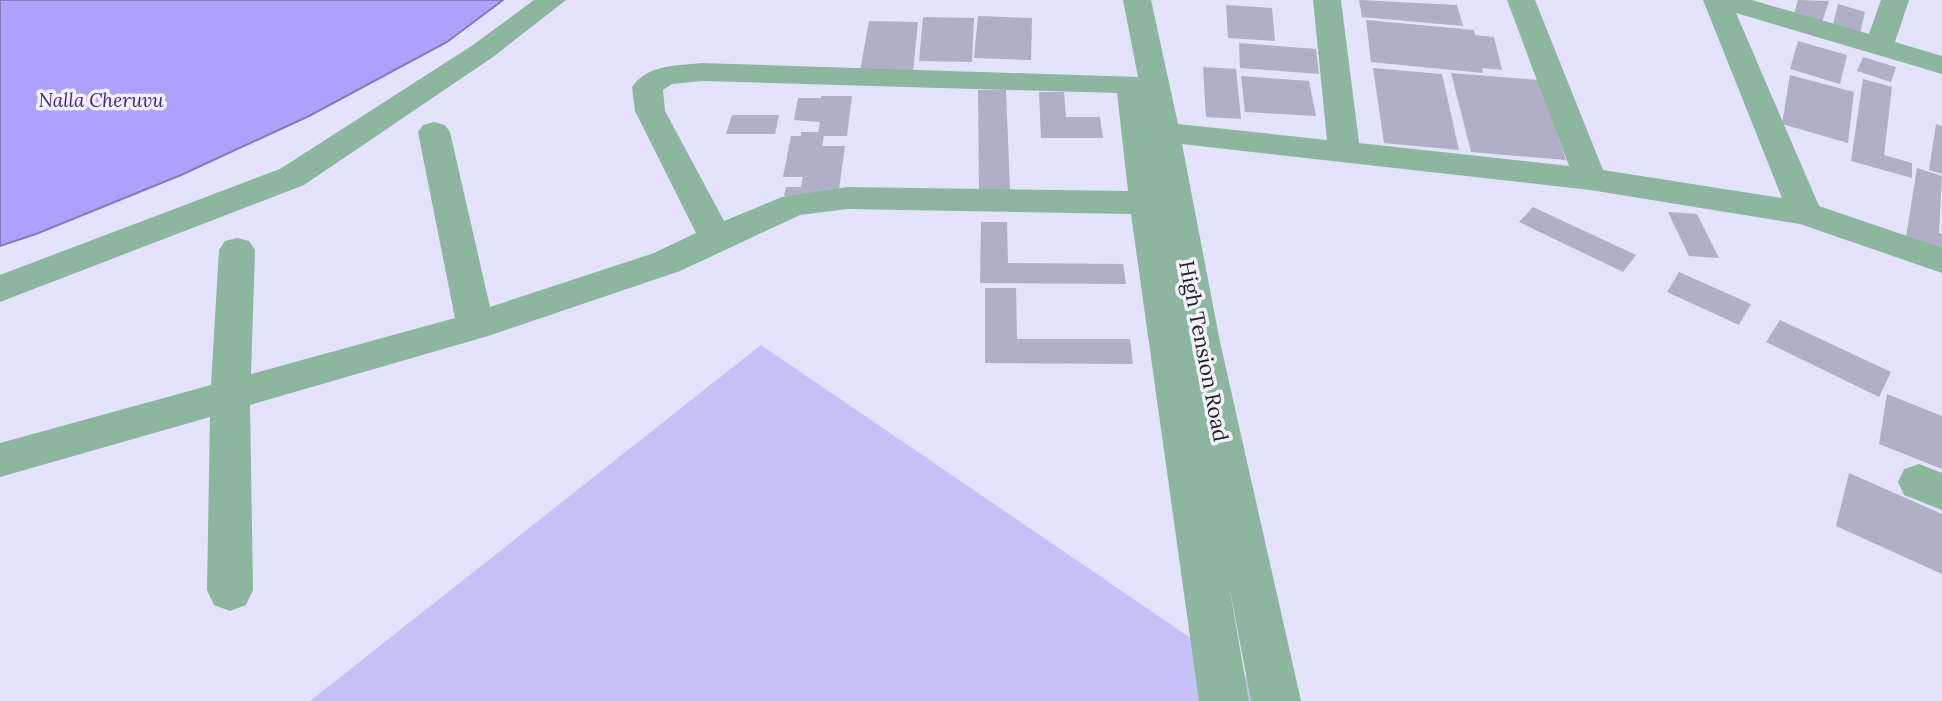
<svg xmlns="http://www.w3.org/2000/svg" width="1942" height="701" font-family="Lora,serif">
  <style>
    .green { fill: #c5c0f5 }
    .water { fill: #aea1fc; stroke: #847abd; stroke-width: 2 }
    .building { fill: #b1afc7 }
    .lines { fill: none; stroke-linecap: round; stroke-linejoin: round }
    .street { fill: #8cb69d; fill-rule: evenodd }
    .labels { text-anchor: middle; dominant-baseline: central; stroke-width: 7; stroke-linejoin: round; paint-order: stroke }
    .far-water-label { font-size: 19px; font-style: italic; fill: #41248b; stroke: #f2f1fc }
    .street-label { font-size: 21px; fill: #212029; stroke: #f2f1fc }
  </style>
  <rect width="100%" height="100%" fill="#e4e2fc"/>
  <polygon class="green" points="761,345 1283,701 310,701"/>
  <polygon class="water" points="0,0 503,0 447,42 309,116 181,175 36,234 0,246"/>
  <g class="building">
    <polygon points="1359,0 1457,5 1463,26 1362,17"/>
    <polygon points="1798,0 1829,1 1822,22 1794,14"/>
    <polygon points="1838,4 1865,12 1860,33 1833,25"/>
    <polygon points="1226,5 1272,8 1275,41 1228,38"/>
    <polygon points="978,16 1032,18 1031,60 974,58"/>
    <polygon points="923,17 974,18 972,62 919,61"/>
    <polygon points="1366,20 1474,30 1475,35 1494,37 1502,70 1482,68 1483,73 1371,62"/>
    <polygon points="869,21 918,22 913,72 860,71"/>
    <polygon points="1798,41 1847,55 1840,84 1790,69"/>
    <polygon points="1239,43 1316,49 1319,74 1240,68"/>
    <polygon points="1863,57 1896,67 1891,82 1857,71"/>
    <polygon points="1203,67 1236,69 1241,119 1206,117"/>
    <polygon points="1373,68 1442,74 1459,150 1384,143"/>
    <polygon points="1451,73 1539,80 1566,160 1471,152"/>
    <polygon points="1790,75 1854,92 1848,143 1782,124"/>
    <polygon points="1241,76 1309,81 1316,116 1245,112"/>
    <polygon points="1863,79 1892,87 1884,155 1912,163 1912,178 1851,161"/>
    <polygon points="978,90 1006,90 1010,190 979,190"/>
    <polygon points="1039,92 1064,92 1066,117 1100,117 1103,138 1041,138"/>
    <polygon points="821,96 852,96 847,136 824,136 822,146 845,146 838,197 784,196 786,187 801,187 803,177 783,177 791,136 801,136 801,132 818,132 820,122 794,120 798,98 821,98"/>
    <polygon points="732,115 779,115 775,134 726,134"/>
    <polygon points="1936,124 1942,126 1942,174 1929,170"/>
    <polygon points="1917,168 1942,176 1939,233 1942,234 1942,253 1906,237"/>
    <polygon points="1533,207 1636,255 1623,272 1519,222"/>
    <polygon points="1668,212 1697,214 1719,258 1689,256"/>
    <polygon points="981,222 1007,222 1008,263 1123,264 1126,284 980,283"/>
    <polygon points="1679,272 1751,304 1739,325 1667,292"/>
    <polygon points="985,288 1016,288 1017,339 1130,339 1133,364 985,363"/>
    <polygon points="1780,320 1891,372 1879,397 1766,342"/>
    <polygon points="1887,394 1942,416 1942,469 1879,444"/>
    <polygon points="1849,473 1942,514 1942,574 1836,526"/>
  </g>
  <g class="lines">
    <g class="street">
      <polygon points="534,0 566,0 493,57 304,185 0,302 0,275 280,169 473,45"/>
      <path d="M1123,0H1151L1178,124L1327,140L1313,0H1341L1359,143L1569,166L1507,0H1535L1603,170L1782,198L1703,0H1752L1869,34L1881,0H1909L1895,42L1942,56V74L1736,13L1819,206L1942,248V273L1800,224L1590,190L1182,144L1220,342L1301,701H1251L1229,585L1249,701H1199L1131,214L847,209L800,215L680,271L488,336L250,405L253,590L246,605L230,611L214,605L207,590L210,417L0,477V443L211,385L219,250L225,241L237,238L249,241L255,250L251,374L455,318L418,132L423,125L434,122L445,125L450,132L490,307L654,253L696,233L635,111L632,87C648,64 677,66 702,63L1138,77ZM702,81L1117,93L1128,191L847,187L782,197L724,221L665,111L663,90L672,84Z"/>
      <polygon points="1919,464 1942,473 1942,510 1904,495 1898,482 1904,469"/>
    </g>
  </g>
  <g class="labels">
    <g class="far-water-label">
      <text x="101" y="100">Nalla Cheruvu</text>
    </g>
    <g class="street-label">
      <text transform="translate(1204 351) rotate(79)">High Tension Road</text>
    </g>
  </g>
</svg>
